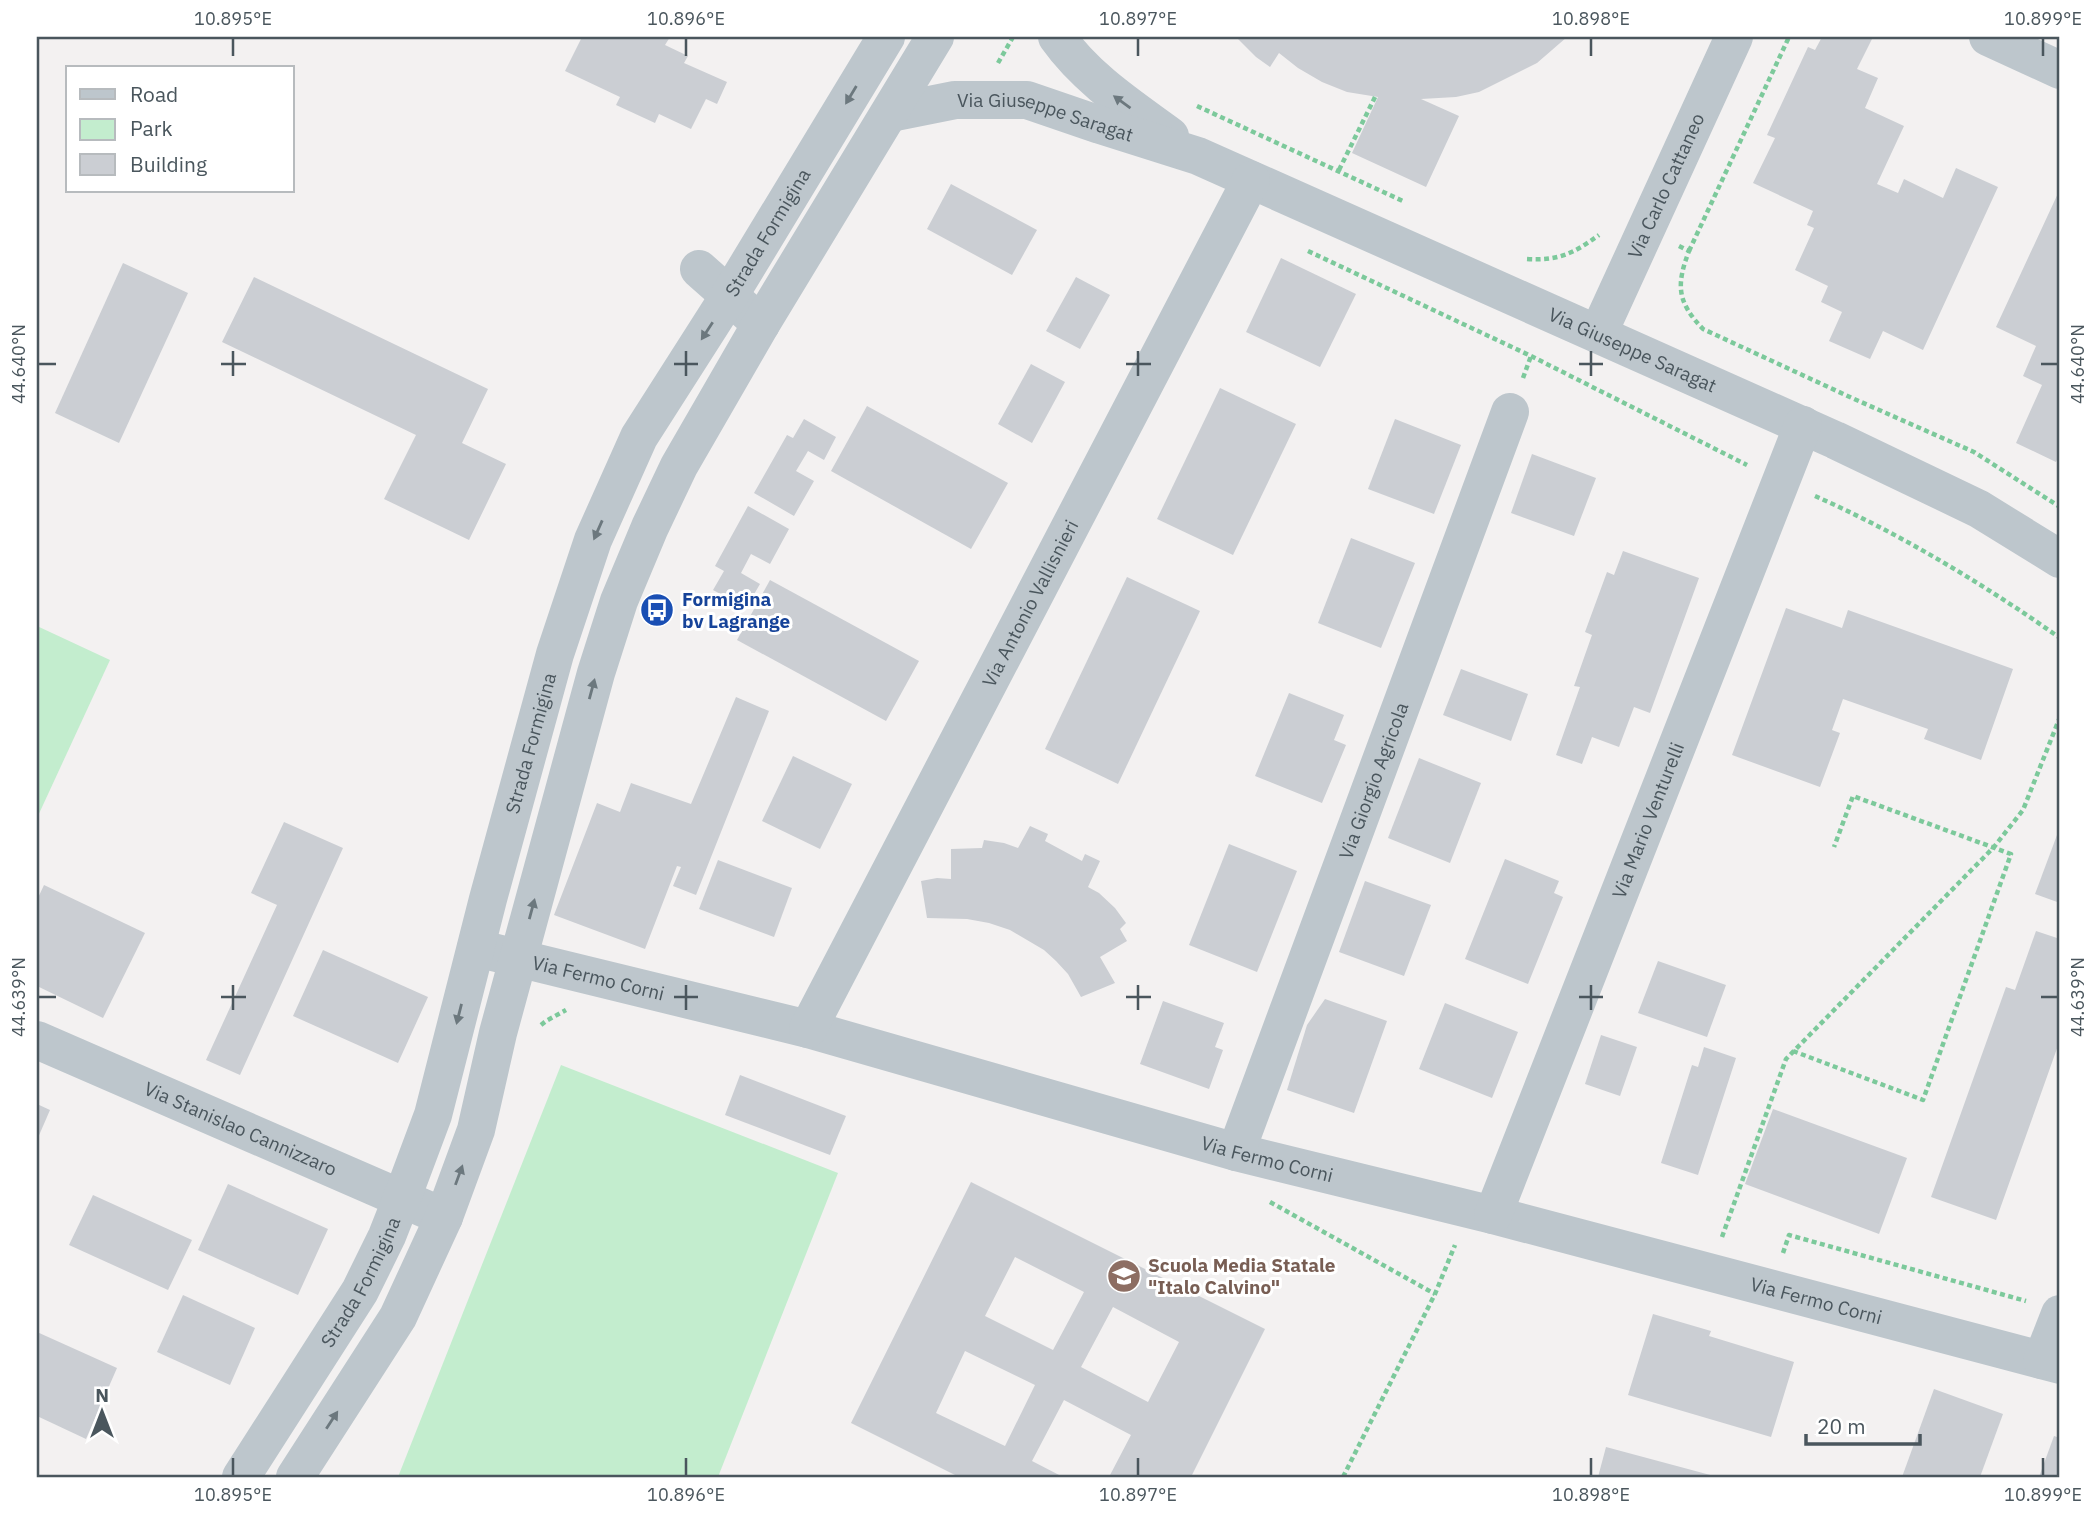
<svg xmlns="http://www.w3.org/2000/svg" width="2097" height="1514" font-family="'IBM Plex Sans',sans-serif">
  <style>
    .green { fill: #c3edce }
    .building { fill: #cbced3; fill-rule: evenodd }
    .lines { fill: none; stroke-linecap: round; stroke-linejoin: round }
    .path { stroke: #7cc99b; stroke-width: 4.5; stroke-dasharray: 5 3.5; stroke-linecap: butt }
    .minor { stroke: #bdc6cc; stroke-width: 38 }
    .tertiary { stroke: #bdc6cc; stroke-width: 38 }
    .oneway { fill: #6c787e }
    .ticks { fill: none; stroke: #4a565d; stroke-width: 2.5 }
    .labels { text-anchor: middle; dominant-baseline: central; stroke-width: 6; stroke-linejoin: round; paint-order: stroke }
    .street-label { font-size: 19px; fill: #4a565d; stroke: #fff }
    .transit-label { font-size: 19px; font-weight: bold; fill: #164399; stroke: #fff; text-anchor: start }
    .education-label { font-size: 19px; font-weight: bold; fill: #785e54; stroke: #fff; text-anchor: start }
    .neatline { fill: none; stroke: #4a565d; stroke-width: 2.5 }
    .ticks-label { font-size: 18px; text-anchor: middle; fill: #4a565d }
  </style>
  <rect width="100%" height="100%" fill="#f3f1f1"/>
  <g class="green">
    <polygon points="37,626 110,660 37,818"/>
    <polygon points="561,1065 838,1173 718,1477 398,1477"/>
  </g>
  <g class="building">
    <polygon points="582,37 627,37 631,38 631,37 670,37 665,45 688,56 684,63 727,82 717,104 706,99 691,129 659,114 655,123 616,105 620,97 565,71"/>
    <polygon points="1236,37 1567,37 1537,63 1479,92 1456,97 1421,99 1459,116 1426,187 1352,153 1378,97 1347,92 1322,82 1298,68 1279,53 1270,67 1256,57"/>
    <polygon points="1822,37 1873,37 1857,69 1878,78 1865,108 1904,126 1877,184 1898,193 1904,179 1943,198 1956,168 1998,187 1923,350 1883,331 1870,359 1829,341 1842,312 1821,302 1828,286 1795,270 1814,228 1807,225 1813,211 1753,183 1775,138 1767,135 1808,47 1815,50"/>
    <polygon points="951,184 1037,230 1012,275 927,229"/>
    <polygon points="2060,189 2060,453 2056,462 2016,443 2042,385 2023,376 2036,346 1996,327"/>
    <polygon points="1281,258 1356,294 1320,367 1246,332"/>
    <polygon points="123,263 188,293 119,443 55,413"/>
    <polygon points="254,277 488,389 462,443 506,464 469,540 384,499 416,435 222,342"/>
    <polygon points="1076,277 1110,295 1080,349 1046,331"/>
    <polygon points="1031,364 1065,382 1032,443 998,424"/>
    <polygon points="1220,388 1296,424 1233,555 1157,519"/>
    <polygon points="867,406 1008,483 971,549 831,471"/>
    <polygon points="804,419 836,437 824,460 808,451 796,471 814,481 794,516 754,493 787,435 793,438"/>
    <polygon points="1395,419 1461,445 1434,514 1368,489"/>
    <polygon points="1532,454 1596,478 1574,536 1511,513"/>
    <polygon points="748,506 789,529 770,564 751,554 741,573 760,584 746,608 713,590 724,571 715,566"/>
    <polygon points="1351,538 1415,563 1381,648 1318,623"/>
    <polygon points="1623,551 1699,578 1650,713 1634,707 1619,747 1592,737 1582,764 1556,755 1580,687 1574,686 1592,635 1585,632 1607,572 1614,575"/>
    <polygon points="1127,577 1200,611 1118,784 1045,749"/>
    <polygon points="770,580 919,661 886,721 737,640"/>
    <polygon points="1786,608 1842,628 1848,610 2013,669 1981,760 1924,739 1928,729 1843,699 1832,730 1840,733 1820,787 1732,755"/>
    <polygon points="1461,669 1528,694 1511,741 1443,715"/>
    <polygon points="1289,693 1344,715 1334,740 1346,745 1322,803 1255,776"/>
    <polygon points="736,697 769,711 696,895 673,886 681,867 677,866 645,949 554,915 597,803 620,812 631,783 691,804"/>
    <polygon points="793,756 852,784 820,849 762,821"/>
    <polygon points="1419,758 1481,783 1450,863 1388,838"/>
    <polygon points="284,822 343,848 240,1075 206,1060 277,905 251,893"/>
    <polygon points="1030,826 1048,834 1045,841 1082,861 1085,854 1100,861 1088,887 1099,893 1115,908 1126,923 1120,929 1127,941 1100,957 1115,983 1081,997 1068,974 1056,961 1044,950 1010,930 989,923 967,919 927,918 921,881 937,878 951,879 951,849 982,848 984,840 1004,843 1018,848"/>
    <polygon points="2060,827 2060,903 2035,894"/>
    <polygon points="1229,844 1297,871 1257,972 1189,945"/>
    <polygon points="1505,859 1559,881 1554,893 1563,897 1528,984 1465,959"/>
    <polygon points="718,860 792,888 774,937 699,909"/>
    <polygon points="1365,881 1431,905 1404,976 1339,952"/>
    <polygon points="44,885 145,933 103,1018 37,986 37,900"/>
    <polygon points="2036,931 2060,939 2060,1040 1996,1220 1931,1197 2006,987 2015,990"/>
    <polygon points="323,950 428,997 398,1063 293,1016"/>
    <polygon points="1658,961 1726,985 1707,1037 1638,1013"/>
    <polygon points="1325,999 1387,1021 1354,1113 1287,1090 1307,1025"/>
    <polygon points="1163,1001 1224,1023 1215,1047 1223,1050 1209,1089 1140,1064"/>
    <polygon points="1445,1003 1518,1032 1492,1098 1419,1069"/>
    <polygon points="1601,1035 1637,1047 1620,1096 1585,1084"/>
    <polygon points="1704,1047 1736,1058 1698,1175 1661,1163 1692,1065 1698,1067"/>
    <polygon points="740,1075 846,1116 830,1155 725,1115"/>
    <polygon points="37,1104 50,1110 37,1140"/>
    <polygon points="1773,1109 1907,1158 1879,1234 1745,1184"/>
    <path d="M971,1182L1265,1329L1191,1477H1109L1131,1435L1064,1400L1032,1461L1063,1477H959L851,1423ZM1015,1257L1084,1292L1053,1350L985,1316ZM1113,1307L1179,1342L1148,1402L1081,1367ZM965,1351L1035,1385L1005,1446L936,1413Z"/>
    <polygon points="228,1184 328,1229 298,1295 198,1250"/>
    <polygon points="93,1195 192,1240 168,1290 69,1245"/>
    <polygon points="183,1295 255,1328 230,1385 157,1352"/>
    <polygon points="1653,1314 1711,1331 1709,1336 1794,1362 1771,1437 1628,1395"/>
    <polygon points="37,1332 117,1368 86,1439 37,1416"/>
    <polygon points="1934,1389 2003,1414 1980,1477 1902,1477"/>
    <polygon points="2054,1436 2060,1438 2060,1477 2039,1477"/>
    <polygon points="1606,1447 1714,1476 1714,1477 1598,1477"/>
  </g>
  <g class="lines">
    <g class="path">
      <polyline points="998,63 1013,37"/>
      <polyline points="1197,106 1405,202"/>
      <polyline points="1339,170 1375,97"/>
      <path d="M1679,246L1689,251C1676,285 1677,302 1703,329L1852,398L1974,452L2060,507"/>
      <polyline points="1308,251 1531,356 1747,465"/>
      <polyline points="1689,251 1789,37"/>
      <path d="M1527,259C1559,261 1574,253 1599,235"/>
      <polyline points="1523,378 1531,356"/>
      <path d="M1815,496C1899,533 1985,585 2060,638"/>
      <polyline points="541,1025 546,1021 566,1010"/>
      <polyline points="1793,1051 1923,1100 2011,854 1853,796 1834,847"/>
      <polyline points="1270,1202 1435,1294"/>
      <polyline points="1722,1237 1786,1059 1994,847 2023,810 2060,717"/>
      <polyline points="1783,1253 1789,1235 2026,1301"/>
      <polyline points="1343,1477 1435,1294 1455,1245"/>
    </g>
    <g class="minor">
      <path d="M1057,37C1087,79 1129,106 1170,136"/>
      <polyline points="1988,37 2060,70"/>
      <path id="s1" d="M890,113L955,100H1027L1100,125L1198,156L1835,440L1979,509L2060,559"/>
      <polyline points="699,269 761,324"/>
      <path id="s2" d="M1598,334L1734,37"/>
      <path id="s3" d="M476,948L808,1029L1236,1152L1493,1215L2060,1365"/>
      <path id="s4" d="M808,1029L1251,180"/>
      <path id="s5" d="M37,1040L444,1217"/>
      <path id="s6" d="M1236,1152L1510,412"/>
      <path id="s7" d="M1493,1215L1803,425"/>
      <polyline points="2042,1360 2060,1314"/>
    </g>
    <g class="tertiary">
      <path id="s8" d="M241,1477L360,1291L387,1236L402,1198L433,1115L488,899L555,654L593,540L639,437L729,296L886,37"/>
      <polyline points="295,1477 398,1317 444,1217 476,1130 498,1033 596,673 619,601 650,527 679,466 761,324 935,37"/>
    </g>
  </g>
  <defs><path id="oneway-solid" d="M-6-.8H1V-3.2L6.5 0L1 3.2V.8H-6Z" transform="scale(1.75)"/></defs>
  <g class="oneway">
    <use href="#oneway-solid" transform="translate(851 95) rotate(121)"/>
    <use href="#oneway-solid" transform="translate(1122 102) rotate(-144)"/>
    <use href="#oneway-solid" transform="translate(707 331) rotate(123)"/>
    <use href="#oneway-solid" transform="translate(598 530) rotate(114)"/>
    <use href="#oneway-solid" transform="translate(592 689) rotate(-75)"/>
    <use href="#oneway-solid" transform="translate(532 909) rotate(-75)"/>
    <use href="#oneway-solid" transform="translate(459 1014) rotate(104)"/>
    <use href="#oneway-solid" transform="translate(459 1175) rotate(-70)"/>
    <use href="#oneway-solid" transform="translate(332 1420) rotate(-57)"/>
  </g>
  <path class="ticks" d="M233,38V56M686,38V56M1138,38V56M1591,38V56M2043,38V56M233,351V376M686,351V376M1138,351V376M1591,351V376M38,364H56M221,364H246M674,364H698M1126,364H1151M1579,364H1603M2041,364H2058M233,985V1010M686,985V1010M1138,985V1010M1591,985V1010M38,997H56M221,997H246M674,997H698M1126,997H1151M1579,997H1603M2041,997H2058M233,1458V1476M686,1458V1476M1138,1458V1476M1591,1458V1476M2043,1458V1476"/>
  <defs>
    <g id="bus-disc" transform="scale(1.75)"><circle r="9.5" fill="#1a4fb4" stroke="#fff"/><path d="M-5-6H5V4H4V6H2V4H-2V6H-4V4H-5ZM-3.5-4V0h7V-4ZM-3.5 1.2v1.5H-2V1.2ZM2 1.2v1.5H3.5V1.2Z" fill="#fff"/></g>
    <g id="school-disc" transform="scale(1.75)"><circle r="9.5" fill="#8d6e63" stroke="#fff"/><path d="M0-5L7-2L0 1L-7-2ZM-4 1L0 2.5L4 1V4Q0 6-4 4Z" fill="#fff"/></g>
  </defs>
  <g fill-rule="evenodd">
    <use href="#bus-disc" x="657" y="610"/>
    <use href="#school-disc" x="1124" y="1276"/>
  </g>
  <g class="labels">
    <g class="street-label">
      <text stroke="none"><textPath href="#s1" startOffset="159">Via Giuseppe Saragat</textPath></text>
      <text stroke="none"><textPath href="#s2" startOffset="163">Via Carlo Cattaneo</textPath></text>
      <text stroke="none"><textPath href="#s8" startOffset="1363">Strada Formigina</textPath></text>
      <text stroke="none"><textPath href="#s1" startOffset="794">Via Giuseppe Saragat</textPath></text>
      <text stroke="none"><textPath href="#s4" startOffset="480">Via Antonio Vallisnieri</textPath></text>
      <text stroke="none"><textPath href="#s8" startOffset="796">Strada Formigina</textPath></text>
      <text stroke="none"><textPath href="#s6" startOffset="396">Via Giorgio Agricola</textPath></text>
      <text stroke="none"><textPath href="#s7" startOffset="424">Via Mario Venturelli</textPath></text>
      <text stroke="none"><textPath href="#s3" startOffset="126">Via Fermo Corni</textPath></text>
      <text stroke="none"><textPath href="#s5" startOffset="222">Via Stanislao Cannizzaro</textPath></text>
      <text stroke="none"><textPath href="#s3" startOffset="819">Via Fermo Corni</textPath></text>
      <text stroke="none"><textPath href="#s8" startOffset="229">Strada Formigina</textPath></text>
      <text stroke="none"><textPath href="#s3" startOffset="1386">Via Fermo Corni</textPath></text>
    </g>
    <g class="transit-label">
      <text x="682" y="599">Formigina<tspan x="682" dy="22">bv Lagrange</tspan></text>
    </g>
    <g class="education-label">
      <text x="1148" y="1265">Scuola Media Statale<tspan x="1148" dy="22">"Italo Calvino"</tspan></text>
    </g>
  </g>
  <rect width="2097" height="1514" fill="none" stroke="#ffffff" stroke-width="77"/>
  <rect x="66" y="66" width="228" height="126" fill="#ffffff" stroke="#b7bbbe" stroke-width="2"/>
  <rect x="80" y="89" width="35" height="10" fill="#bdc6cc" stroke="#b7bbbe" stroke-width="2"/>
  <text x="130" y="102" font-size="21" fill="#4a565d">Road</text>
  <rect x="80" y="119" width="35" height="21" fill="#c3edce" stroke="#b7bbbe" stroke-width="2"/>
  <text x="130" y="136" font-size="21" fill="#4a565d">Park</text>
  <rect x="80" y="154" width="35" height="21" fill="#cbced3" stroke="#b7bbbe" stroke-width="2"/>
  <text x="130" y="172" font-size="21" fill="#4a565d">Building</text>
  <g transform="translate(102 1412)" stroke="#ffffff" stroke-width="5" paint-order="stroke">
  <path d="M0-5L12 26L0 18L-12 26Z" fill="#4a565d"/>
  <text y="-10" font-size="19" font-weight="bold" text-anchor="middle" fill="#4a565d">N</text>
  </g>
  <path d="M1806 1434v10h114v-10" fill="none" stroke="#4a565d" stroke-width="3.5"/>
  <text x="1817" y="1434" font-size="21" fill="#4a565d" stroke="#ffffff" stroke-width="5" paint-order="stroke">20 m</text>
  <rect x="38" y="38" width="2020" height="1438" class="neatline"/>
  <g class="ticks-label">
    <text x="233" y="25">10.895°E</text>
    <text x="686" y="25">10.896°E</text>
    <text x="1138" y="25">10.897°E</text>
    <text x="1591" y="25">10.898°E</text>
    <text x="2043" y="25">10.899°E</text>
    <text transform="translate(19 364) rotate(-90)" y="6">44.640°N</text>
    <text transform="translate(2078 364) rotate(-90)" y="6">44.640°N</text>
    <text transform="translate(19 997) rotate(-90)" y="6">44.639°N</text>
    <text transform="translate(2078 997) rotate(-90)" y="6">44.639°N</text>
    <text x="233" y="1501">10.895°E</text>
    <text x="686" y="1501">10.896°E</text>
    <text x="1138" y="1501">10.897°E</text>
    <text x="1591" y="1501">10.898°E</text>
    <text x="2043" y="1501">10.899°E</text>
  </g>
</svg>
